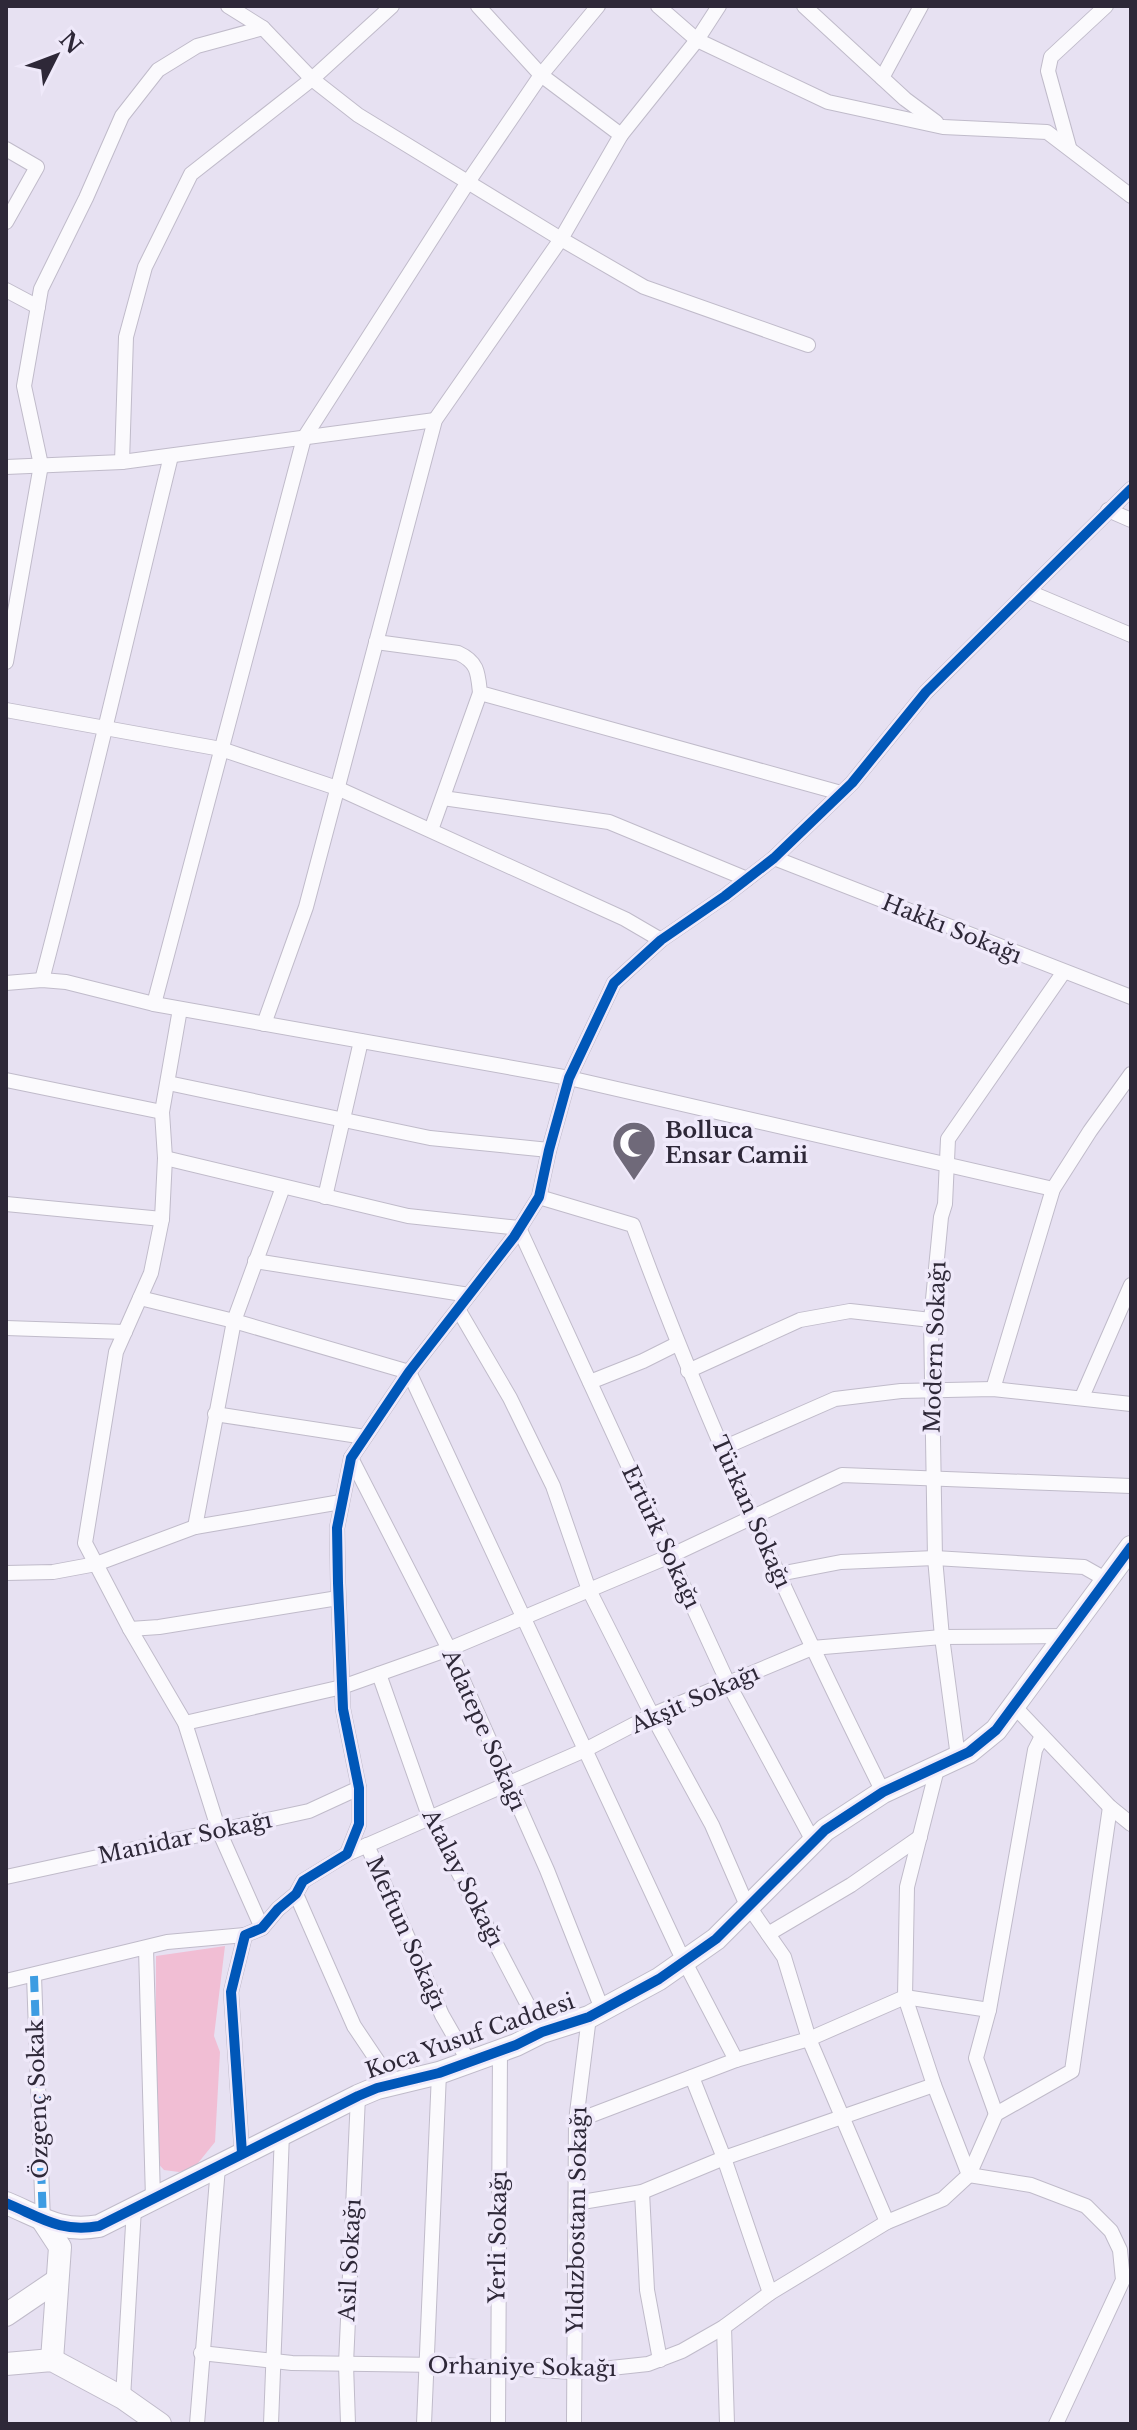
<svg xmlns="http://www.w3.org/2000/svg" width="1137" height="2430" font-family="'Libre Baskerville',serif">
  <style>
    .green { fill: #f1bed4 }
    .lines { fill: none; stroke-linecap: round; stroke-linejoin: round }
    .street-casing { stroke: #c0bbca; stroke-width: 16 }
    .secondary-casing { stroke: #c0bbca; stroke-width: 24 }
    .street { stroke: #fbfafd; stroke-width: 14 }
    .secondary { stroke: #fbfafd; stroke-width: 22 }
    .quiet { stroke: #3d9ce2; stroke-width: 8; stroke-dasharray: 16 8; stroke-linecap: butt }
    .cycleway-casing { stroke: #efe9fa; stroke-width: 15 }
    .cycleway { stroke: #0057b8; stroke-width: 10 }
    .labels { text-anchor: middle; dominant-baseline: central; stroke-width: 7; stroke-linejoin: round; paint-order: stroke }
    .street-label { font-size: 22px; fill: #2e2838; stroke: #efe9fa }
    .poi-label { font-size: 22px; font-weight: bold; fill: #2e2838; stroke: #efe9fa; text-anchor: start }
  </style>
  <rect width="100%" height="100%" fill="#e7e1f2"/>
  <polygon class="green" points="225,1946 214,2036 220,2052 215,2142 194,2168 179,2172 164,2170 155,2160 156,1956"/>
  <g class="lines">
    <g class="street-casing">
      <g id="street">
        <polyline points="228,6 263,28 312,79 358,115 561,239 644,287 808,345"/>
        <polyline points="658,6 697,40 828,102 943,127 1047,132 1131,196"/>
        <polyline points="804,6 905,99 936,122"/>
        <polyline points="882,78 921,6"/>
        <polyline points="621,135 697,40 719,6"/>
        <polyline points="1069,147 1048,71 1051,57 1106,6"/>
        <polyline points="6,149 37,167 6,222"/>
        <polyline points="6,290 38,307"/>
        <polyline points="122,462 126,337 145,267 191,174 312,79 392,6"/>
        <polyline points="6,467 122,462 435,420"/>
        <polyline points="1108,510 1131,520"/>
        <polyline points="1027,591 1131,635"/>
        <path d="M376,642L458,653C478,662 478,673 480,693L841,793"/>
        <polyline points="6,662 41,465 24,386 41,289 86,198 122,116 158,70 197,46 263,28"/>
        <polyline points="6,710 221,749 337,788 625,919 661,940"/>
        <polyline points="443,798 609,822 747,879"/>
        <polyline points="431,830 480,693"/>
        <polyline points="774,858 1131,997"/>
        <path d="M42,980C88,806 128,631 171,456"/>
        <polyline points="6,983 42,980 66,982 154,1004 569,1078 1053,1189"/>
        <polyline points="154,1004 304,438 468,182 541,75 598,6"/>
        <polyline points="180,1009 162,1112 165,1158 162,1219 151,1273 116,1352 85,1543 130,1629 185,1723 219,1831 262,1928"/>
        <polyline points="264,1024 306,907 435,420 561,239 621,135 541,75 478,6"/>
        <polyline points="6,1080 162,1112"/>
        <polyline points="168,1083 430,1138 549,1150"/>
        <polyline points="165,1158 408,1216 519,1228 728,1683 813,1841"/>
        <polyline points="325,1197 361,1041"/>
        <path d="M539,1197L633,1225C704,1419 791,1607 883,1792"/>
        <polyline points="6,1204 162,1219"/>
        <polyline points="255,1261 469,1295"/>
        <polyline points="140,1298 234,1321 409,1372 678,1949 736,2060"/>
        <polyline points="458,1309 510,1398 553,1486 589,1590 652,1715 712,1825 745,1901 784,1957 809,2039 887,2222"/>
        <polyline points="6,1328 125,1332"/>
        <polyline points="688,1371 800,1320 850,1311 931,1320"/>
        <polyline points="590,1382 643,1361 677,1344"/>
        <polyline points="993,1389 1053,1189 1090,1131 1131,1074"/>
        <polyline points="1082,1397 1131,1285"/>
        <polyline points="215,1414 365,1437"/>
        <polyline points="723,1448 835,1399 901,1391 993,1389 1131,1404"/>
        <polyline points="351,1458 449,1649 547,1870 602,2009"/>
        <polyline points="195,1527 234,1321 283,1187"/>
        <polyline points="6,1573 53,1572 96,1564 195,1527 341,1502"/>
        <polyline points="779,1574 841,1562 935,1558 1084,1567 1107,1580"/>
        <polyline points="130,1629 159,1627 338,1598"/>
        <polyline points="379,1674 429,1816 542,2032"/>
        <polyline points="1014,1706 1110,1807 1131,1824"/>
        <polyline points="185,1723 342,1687 449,1649 670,1556 842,1475 1131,1486"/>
        <polyline points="958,1757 942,1637 935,1558 931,1320 941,1217 945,1204 948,1139 1063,973"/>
        <polyline points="367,1845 442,2015 469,2062"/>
        <polyline points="347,1854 585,1750 652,1715 812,1648 942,1637 1065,1636"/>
        <polyline points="6,1877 309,1811 359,1788"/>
        <polyline points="296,1894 354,2026 393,2084"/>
        <polyline points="768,1934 851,1885 920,1837"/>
        <polyline points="146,1948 153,2198"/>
        <polyline points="34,1976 43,2221"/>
        <polyline points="6,1981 167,1942 245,1935"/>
        <polyline points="692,2077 724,2158 770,2293"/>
        <polyline points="996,2114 976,2058 989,2010 1035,1750 1042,1736"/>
        <polyline points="576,2121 736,2060 809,2039 905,1997 989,2010"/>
        <polyline points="242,2153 231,1992 245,1935 262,1928 278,1909 296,1894 303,1881 347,1854 359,1824 359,1788 343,1709 338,1583 337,1528 351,1458 409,1372 514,1237 539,1197 549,1150 569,1078 614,983 661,940 725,896 774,858 852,783 926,692 1131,489"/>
        <polyline points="642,2192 647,2290 660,2360"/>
        <polyline points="576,2203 642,2192 724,2158 934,2085"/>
        <polyline points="724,2327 727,2424"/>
        <polyline points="201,2353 292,2363 441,2365 574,2372 648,2364 682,2351 724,2327 770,2293 887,2222 943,2199 969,2175 934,2085 905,1997 907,1887 937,1769"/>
        <polyline points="123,2398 134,2208"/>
        <polyline points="197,2424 218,2167"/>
        <polyline points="271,2424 282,2133"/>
        <polyline points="348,2424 346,2364 358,2096"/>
        <polyline points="424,2424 439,2073"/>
        <polyline points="498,2424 500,2049"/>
        <polyline points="574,2424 576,2121 589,2017"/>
        <polyline points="1056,2424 1123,2280 1120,2250 1111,2231 1086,2206 1031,2185 969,2175 996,2114 1072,2071 1110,1807"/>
      </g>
    </g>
    <g class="secondary-casing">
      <g id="secondary">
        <path d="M6,2203C40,2217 60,2233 99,2226L358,2096L377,2088L439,2073L516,2045L542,2032L589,2017L659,1979L716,1939L825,1830L883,1792L969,1752L996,1730L1131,1547"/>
        <polyline points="43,2221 60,2247 52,2360"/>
        <polyline points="6,2315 56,2281"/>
        <polyline points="6,2364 52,2360 123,2398 160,2424"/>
      </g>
    </g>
    <use href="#street" class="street"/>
    <use href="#secondary" class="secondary"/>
    <polyline class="quiet" points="34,1976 43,2221"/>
    <g class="cycleway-casing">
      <g id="cycleway">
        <polyline points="242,2153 231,1992 245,1935 262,1928 278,1909 296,1894 303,1881 347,1854 359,1824 359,1788 343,1709 338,1583 337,1528 351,1458 409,1372 514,1237 539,1197 549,1150 569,1078 614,983 661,940 725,896 774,858 852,783 926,692 1131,489"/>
        <path d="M6,2203C40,2217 60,2233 99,2226L358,2096L377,2088L439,2073L516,2045L542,2032L589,2017L659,1979L716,1939L825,1830L883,1792L969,1752L996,1730L1131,1547"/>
      </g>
    </g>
    <use href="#cycleway" class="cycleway"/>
  </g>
  <defs>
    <g id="mosque-pin" transform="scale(2.3)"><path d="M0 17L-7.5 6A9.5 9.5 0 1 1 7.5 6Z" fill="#6f6979" stroke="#efe9fa"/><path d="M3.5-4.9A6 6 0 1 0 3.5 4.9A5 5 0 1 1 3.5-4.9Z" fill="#fff"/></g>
  </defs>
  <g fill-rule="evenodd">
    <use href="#mosque-pin" x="634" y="1143"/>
  </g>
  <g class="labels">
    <g class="street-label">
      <text transform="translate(952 929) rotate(22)">Hakkı Sokağı</text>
      <text transform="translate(935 1347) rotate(-88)">Modern Sokağı</text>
      <text transform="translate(751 1512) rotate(66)">Türkan Sokağı</text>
      <text transform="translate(661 1537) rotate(65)">Ertürk Sokağı</text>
      <text transform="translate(695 1699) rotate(-24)">Akşit Sokağı</text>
      <text transform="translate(484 1730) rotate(66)">Adatepe Sokağı</text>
      <text transform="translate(185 1838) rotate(-12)">Manidar Sokağı</text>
      <text transform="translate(463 1878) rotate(63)">Atalay Sokağı</text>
      <text transform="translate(406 1933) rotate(66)">Meftun Sokağı</text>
      <text transform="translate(470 2036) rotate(-19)">Koca Yusuf Caddesi</text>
      <text transform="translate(38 2099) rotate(-92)">Özgenç Sokak</text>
      <text transform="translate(577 2220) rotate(-89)">Yıldızbostanı Sokağı</text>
      <text transform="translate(498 2237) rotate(-89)">Yerli Sokağı</text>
      <text transform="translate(350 2260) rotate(-87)">Asil Sokağı</text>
      <text transform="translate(522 2367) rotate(1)">Orhaniye Sokağı</text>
    </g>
    <g class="poi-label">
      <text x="665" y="1130">Bolluca<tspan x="665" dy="25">Ensar Camii</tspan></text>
    </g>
  </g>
  <rect width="1137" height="2430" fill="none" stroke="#2e2838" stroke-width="16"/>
  <g transform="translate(56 56) rotate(48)" stroke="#efe9fa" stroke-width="6" paint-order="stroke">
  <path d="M0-6L14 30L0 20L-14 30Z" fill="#2e2838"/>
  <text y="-12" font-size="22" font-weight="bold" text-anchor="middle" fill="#2e2838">N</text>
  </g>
</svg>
